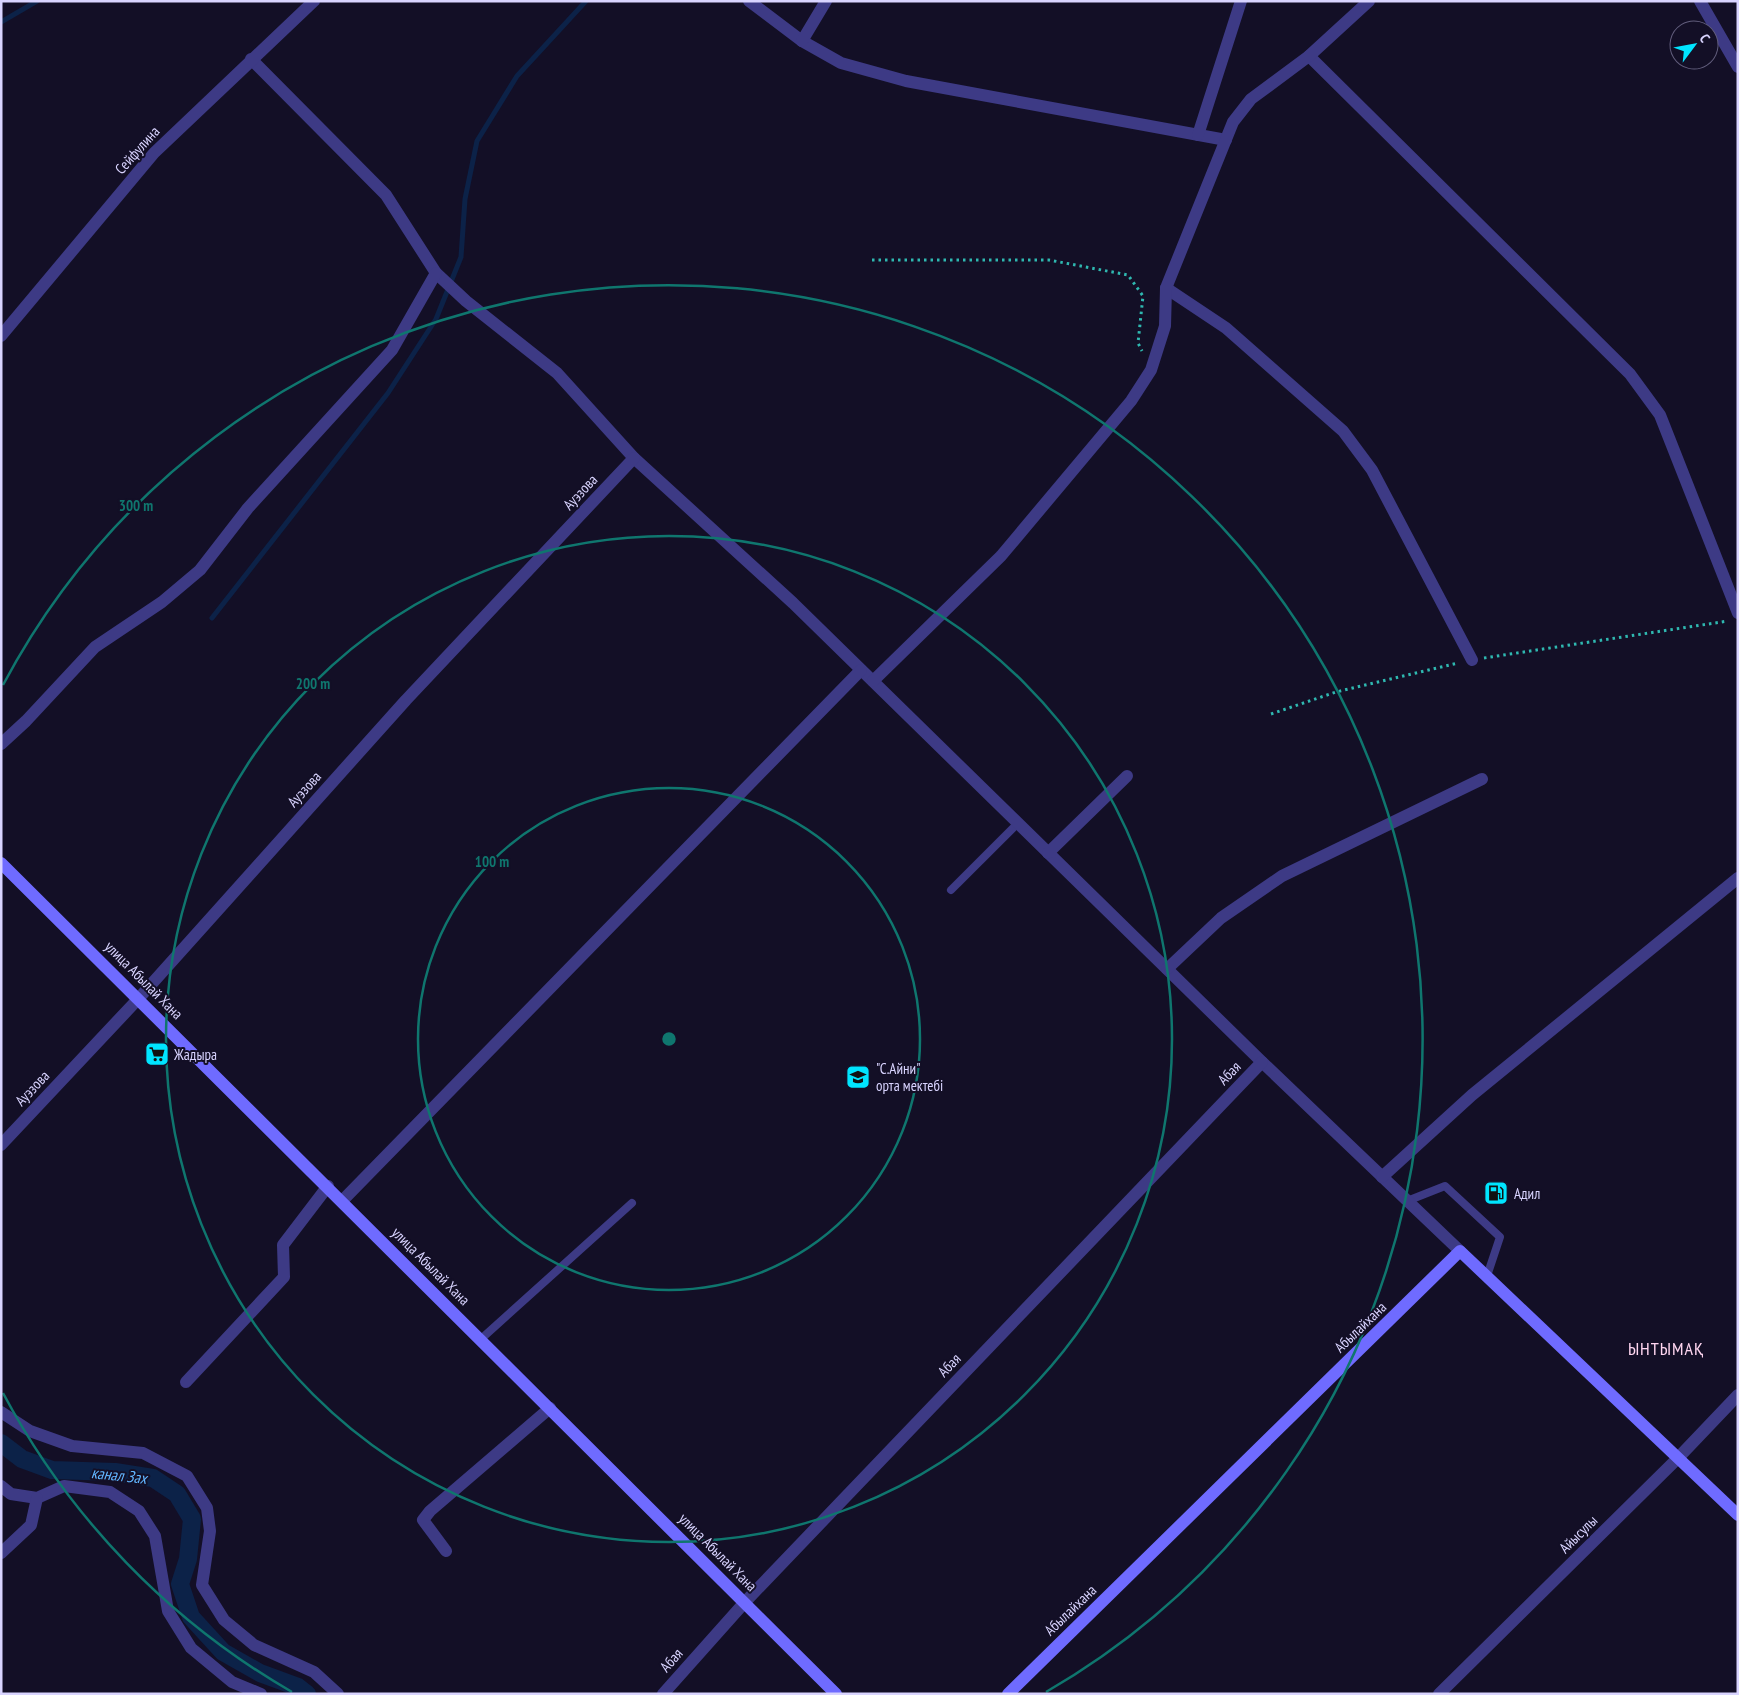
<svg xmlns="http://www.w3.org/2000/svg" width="1739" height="1695" font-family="'PT Sans Narrow',sans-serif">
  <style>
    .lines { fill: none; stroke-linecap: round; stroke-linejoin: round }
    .stream { stroke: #0c2248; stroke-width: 5 }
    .canal { stroke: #0c2248; stroke-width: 18 }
    .path { stroke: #2fb8b0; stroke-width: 3; stroke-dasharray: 2.5 4; stroke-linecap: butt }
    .service { stroke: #3d3a85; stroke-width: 8 }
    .minor { stroke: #3d3a85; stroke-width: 12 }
    .secondary { stroke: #6f6bff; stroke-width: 12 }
    .ring { fill: none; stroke: #0f766e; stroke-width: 2.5 }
    .labels { text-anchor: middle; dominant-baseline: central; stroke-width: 4; stroke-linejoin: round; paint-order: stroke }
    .street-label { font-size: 15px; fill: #d9d4ff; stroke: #130f26 }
    .poi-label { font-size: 15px; fill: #d9d4ff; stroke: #130f26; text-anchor: start }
    .water-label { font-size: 16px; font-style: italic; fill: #62b6ff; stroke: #130f26 }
    .quarter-label { font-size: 18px; letter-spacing: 1px; fill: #ffd6f0; stroke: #130f26 }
    .centre { fill: #0f766e; stroke: #130f26; stroke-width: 2.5 }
    .ring-label { font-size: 15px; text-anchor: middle; font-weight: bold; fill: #0f766e; stroke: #130f26; stroke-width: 4; stroke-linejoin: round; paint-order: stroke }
  </style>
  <rect width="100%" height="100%" fill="#130f26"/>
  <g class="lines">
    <g class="stream">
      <polyline points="1,22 37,1"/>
      <polyline points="212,618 388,393 436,319 461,257 465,199 477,141 517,76 586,1"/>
    </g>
    <polyline class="canal" points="1,1443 22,1459 52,1470 115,1472 153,1478 177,1494 192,1519 188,1559 180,1584 191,1617 223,1652 260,1673 298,1687 307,1694"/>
    <g class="path">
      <polyline points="872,260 1049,260 1128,275 1143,296 1138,343 1142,351"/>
      <polyline points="1484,658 1728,621"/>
      <polyline points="1271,714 1336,692 1458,663"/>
    </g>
    <g class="service">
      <polyline points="951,890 1018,823"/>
      <polyline points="1407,1201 1445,1186 1500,1237 1487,1276"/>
      <polyline points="481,1339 632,1203"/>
    </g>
    <g class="minor">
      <polyline points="749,1 802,41 841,63 906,81 1226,140"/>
      <polyline points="1700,1 1738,67"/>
      <polyline points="802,41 826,1"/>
      <polyline points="1309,56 1630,374 1660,415 1738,613"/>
      <polyline points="251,59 386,195 436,273 466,301 557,373 634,458 793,603 1262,1062 1460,1251"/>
      <polyline points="1198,135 1241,1"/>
      <polyline points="1166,288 1226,328 1343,431 1372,470 1472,660"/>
      <polyline points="1,336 154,153 314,1"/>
      <polyline points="873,681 1001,556 1131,401 1151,370 1165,326 1166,288 1233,122 1251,99 1309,56 1369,1"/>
      <polyline points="1,744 26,721 95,647 162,602 200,570 248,508 392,350 436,273"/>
      <polyline points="1048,853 1127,776"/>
      <polyline points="1167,969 1221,918 1282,876 1482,779"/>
      <polyline points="1,1145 139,998 406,700 634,458"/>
      <polyline points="1382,1177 1472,1095 1738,878"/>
      <polyline points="342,1201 861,670"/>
      <polyline points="186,1382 284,1277 283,1245 328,1186"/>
      <polyline points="1,1412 30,1431 72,1446 143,1453 187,1476 207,1508 210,1531 202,1585 224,1620 254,1645 314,1672 338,1694"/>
      <polyline points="1,1486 11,1494 37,1498 64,1486 110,1492 139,1511 155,1536 168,1611 191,1648 232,1682 261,1694"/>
      <polyline points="446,1551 423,1520 430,1511 550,1408"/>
      <polyline points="1,1553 31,1525 37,1498"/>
      <polyline points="663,1694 745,1602 1262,1062"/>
      <polyline points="1439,1694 1678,1458 1738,1395"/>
    </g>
    <g class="secondary">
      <polyline points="1,863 836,1694"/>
      <polyline points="1008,1694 1460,1251 1738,1515"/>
    </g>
  </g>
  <g class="ring">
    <circle cx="669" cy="1039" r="251"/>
    <circle cx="669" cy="1039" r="503"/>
    <path d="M292 1692A754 754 0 0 1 3 1393M3 685A754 754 0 1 1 1046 1692"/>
  </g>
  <defs>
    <g id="supermarket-square" transform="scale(1.25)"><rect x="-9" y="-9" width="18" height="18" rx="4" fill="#00e5ff" stroke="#130f26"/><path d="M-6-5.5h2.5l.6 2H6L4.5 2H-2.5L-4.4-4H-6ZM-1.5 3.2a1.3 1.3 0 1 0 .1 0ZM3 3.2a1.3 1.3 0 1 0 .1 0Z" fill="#111"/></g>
    <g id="school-square" transform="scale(1.25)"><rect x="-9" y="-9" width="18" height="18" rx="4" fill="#00e5ff" stroke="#130f26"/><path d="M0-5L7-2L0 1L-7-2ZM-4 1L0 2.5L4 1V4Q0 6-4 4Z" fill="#111"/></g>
    <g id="fuel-square" transform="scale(1.25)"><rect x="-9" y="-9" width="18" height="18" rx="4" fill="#00e5ff" stroke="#130f26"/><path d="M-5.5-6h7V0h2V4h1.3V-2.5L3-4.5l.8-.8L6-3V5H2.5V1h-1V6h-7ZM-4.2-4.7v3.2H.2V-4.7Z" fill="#111"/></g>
  </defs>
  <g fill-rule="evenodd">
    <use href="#supermarket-square" x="157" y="1054"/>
    <use href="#school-square" x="858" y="1077"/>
    <use href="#fuel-square" x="1496" y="1193"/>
  </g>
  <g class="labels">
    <g class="street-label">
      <text transform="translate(137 150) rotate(-48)">Сейфулина</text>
      <text transform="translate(580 492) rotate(-47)">Ауэзова</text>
      <text transform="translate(304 789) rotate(-48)">Ауэзова</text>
      <text transform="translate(144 980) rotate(45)">улица Абылай Хана</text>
      <text transform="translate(1229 1073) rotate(-46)">Абая</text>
      <text transform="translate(32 1088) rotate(-47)">Ауэзова</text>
      <text transform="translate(431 1266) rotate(45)">улица Абылай Хана</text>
      <text transform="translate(1360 1327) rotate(-44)">Абылайхана</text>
      <text transform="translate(949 1365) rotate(-46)">Абая</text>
      <text transform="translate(1578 1534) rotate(-45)">Айысулы</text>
      <text transform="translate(718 1552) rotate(45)">улица Абылай Хана</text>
      <text transform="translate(1070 1610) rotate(-44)">Абылайхана</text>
      <text transform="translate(671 1660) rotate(-49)">Абая</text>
    </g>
    <g class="poi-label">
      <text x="174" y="1054">Жадыра</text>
      <text x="876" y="1068">"С.Айни"<tspan x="876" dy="17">орта мектебі</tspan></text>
      <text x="1514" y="1193">Адил</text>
    </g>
    <g class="water-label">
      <text transform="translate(119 1475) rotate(6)">канал Зах</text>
    </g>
    <g class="quarter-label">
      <text x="1666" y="1348">ЫНТЫМАҚ</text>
    </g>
  </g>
  <circle cx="669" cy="1039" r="8" class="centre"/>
  <g class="ring-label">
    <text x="136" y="511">300 m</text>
    <text x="313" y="689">200 m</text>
    <text x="492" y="867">100 m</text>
  </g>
  <rect width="1739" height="1695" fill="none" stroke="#d9d4ff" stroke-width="5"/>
  <g transform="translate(1694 45) rotate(58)"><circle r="24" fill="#130f26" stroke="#625e7d"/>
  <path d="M0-4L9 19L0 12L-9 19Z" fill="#00e5ff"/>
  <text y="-8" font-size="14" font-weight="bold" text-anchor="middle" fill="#d9d4ff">С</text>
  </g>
</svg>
